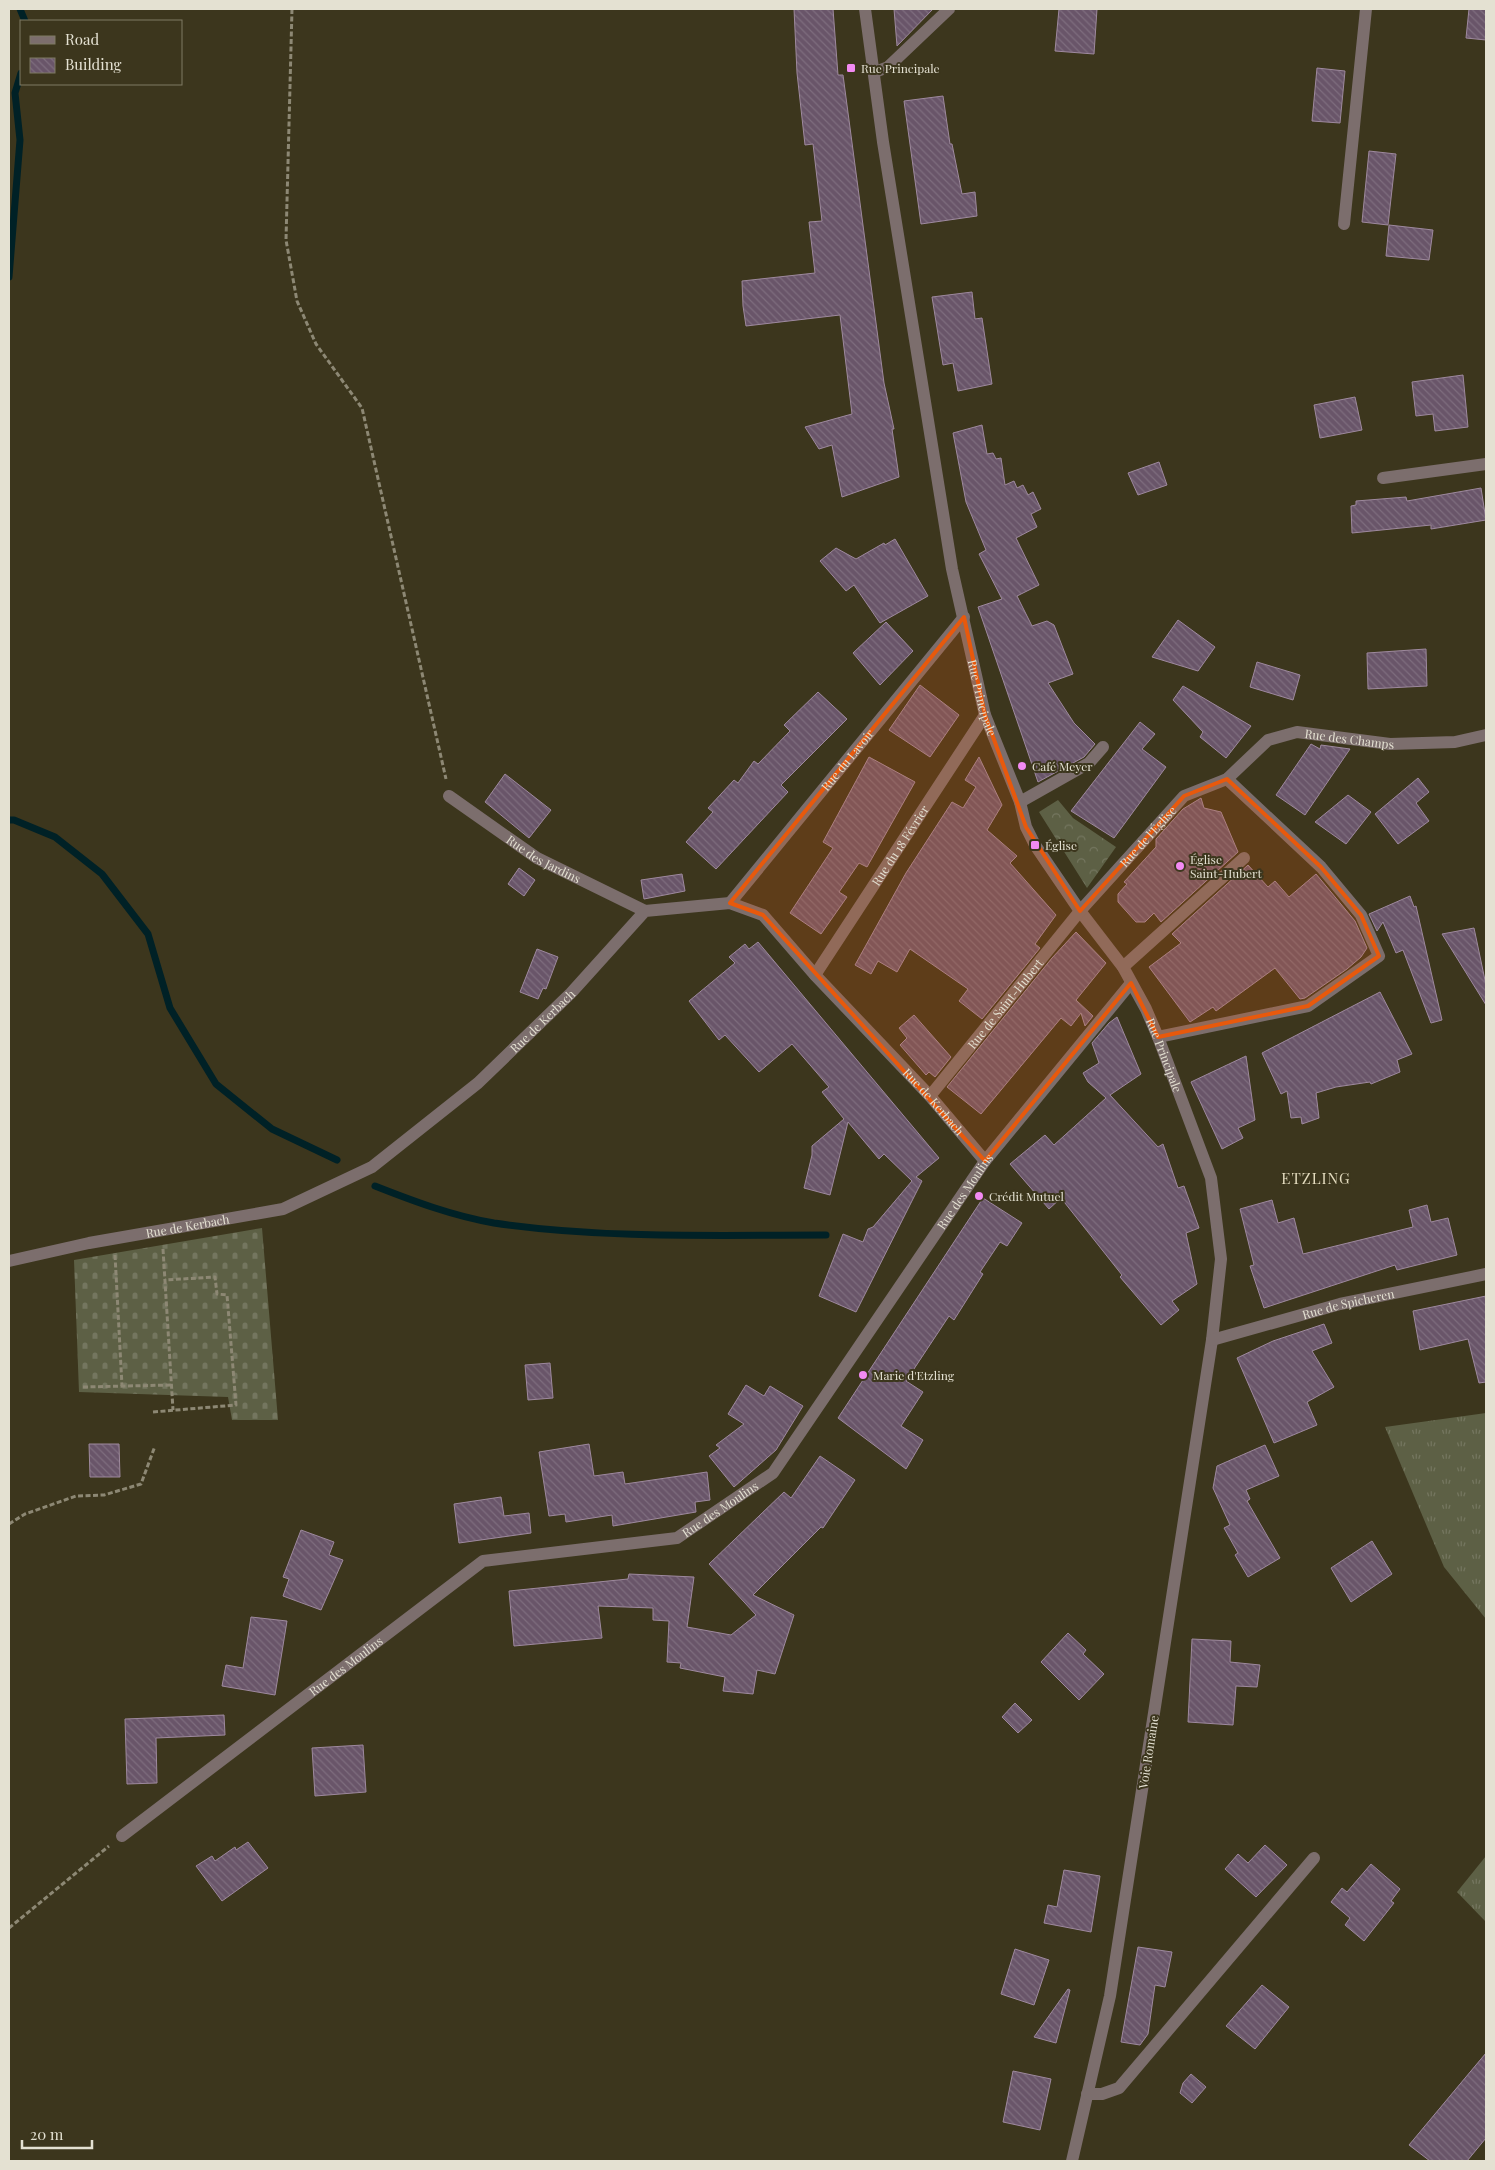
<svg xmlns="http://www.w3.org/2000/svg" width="1495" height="2170" font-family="'Playfair Display',serif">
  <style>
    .grass { fill: url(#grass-tufts) }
    .cemetery { fill: url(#cemetery-stones) }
    .park { fill: url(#park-crowns) }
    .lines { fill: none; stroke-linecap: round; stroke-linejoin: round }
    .stream { stroke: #002126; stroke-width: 7 }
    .building { fill: url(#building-back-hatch); stroke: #9e899e }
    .path { stroke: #8d8874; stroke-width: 3; stroke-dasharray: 5 2.5; stroke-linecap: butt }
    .minor { stroke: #7c6e6d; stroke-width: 12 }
    .marked { fill: #e8590c; fill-opacity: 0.2; stroke: #e8590c; stroke-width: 4; stroke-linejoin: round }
    .poi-dot { fill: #f28af2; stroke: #3c361d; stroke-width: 2 }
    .labels { text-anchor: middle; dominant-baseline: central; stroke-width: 4; stroke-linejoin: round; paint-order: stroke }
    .poi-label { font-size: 12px; fill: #e4e1d2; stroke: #3c361d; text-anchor: start }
    .street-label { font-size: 12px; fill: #e4e1d2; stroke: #3c361d }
    .quarter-label { font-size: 15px; letter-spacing: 1px; fill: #e5ddc0; stroke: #3c361d }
  </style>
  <defs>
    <pattern id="grass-tufts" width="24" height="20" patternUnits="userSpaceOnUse" patternTransform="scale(1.25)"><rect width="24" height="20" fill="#5d6045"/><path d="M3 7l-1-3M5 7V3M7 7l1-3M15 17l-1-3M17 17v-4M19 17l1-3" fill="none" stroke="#74765f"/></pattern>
    <pattern id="cemetery-stones" width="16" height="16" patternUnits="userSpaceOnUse" patternTransform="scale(1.25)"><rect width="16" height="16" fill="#5d6045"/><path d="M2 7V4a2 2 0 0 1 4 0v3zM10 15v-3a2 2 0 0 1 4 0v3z" fill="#74765f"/></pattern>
    <pattern id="park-crowns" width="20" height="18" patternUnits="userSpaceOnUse" patternTransform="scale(1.25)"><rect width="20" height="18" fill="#5d6045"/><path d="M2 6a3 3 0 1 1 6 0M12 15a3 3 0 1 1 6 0" fill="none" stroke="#74765f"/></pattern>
    <pattern id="building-back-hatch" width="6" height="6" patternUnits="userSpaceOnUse" patternTransform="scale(1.25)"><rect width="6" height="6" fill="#695569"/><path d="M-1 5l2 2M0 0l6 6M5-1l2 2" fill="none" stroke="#7e6d7e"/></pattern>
  </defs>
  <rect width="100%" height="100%" fill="#3c361d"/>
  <g class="grass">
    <polygon points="1486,1413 1486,1619 1444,1567 1385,1427"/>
    <polygon points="1486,1856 1486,1922 1457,1892"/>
  </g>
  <polygon class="cemetery" points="262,1228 278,1420 232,1420 228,1397 79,1392 74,1260"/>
  <polygon class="park" points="1058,800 1073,818 1116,847 1087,888 1039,812"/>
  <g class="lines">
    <g class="stream">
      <polyline points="20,9 25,21"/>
      <polyline points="9,277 20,140 15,93 21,73"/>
      <polyline points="9,820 14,820 55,837 102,874 148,934 170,1008 216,1084 272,1129 337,1160"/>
      <path d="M375,1186C413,1201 453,1216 494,1223C604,1239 716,1235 826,1235"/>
    </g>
  </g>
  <g class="building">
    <polygon points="794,9 833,9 838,75 843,75 884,383 894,429 892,429 899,477 842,497 832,445 819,449 805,427 852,414 840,315 746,326 743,306 742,281 815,273 809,222 822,221 813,144 805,145 797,73"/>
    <polygon points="894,9 933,9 897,46"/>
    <polygon points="1059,9 1097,9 1094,54 1055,51"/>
    <polygon points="1469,9 1486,9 1486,40 1466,38"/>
    <polygon points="1317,68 1345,71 1340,123 1312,121"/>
    <polygon points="943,96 950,144 952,144 962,194 975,192 977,216 921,224 904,101"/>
    <polygon points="1369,151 1396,154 1388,225 1362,222"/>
    <polygon points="1389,225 1433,230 1429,260 1386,256"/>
    <polygon points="972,292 975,319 982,318 992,384 958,391 953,363 943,365 932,297"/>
    <polygon points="1463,375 1468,427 1435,431 1433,414 1416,416 1412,382"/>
    <polygon points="1355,397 1362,430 1320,438 1314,405"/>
    <polygon points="982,425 987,454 993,453 996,459 1001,458 1005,485 1014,481 1017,488 1023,485 1028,495 1033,492 1041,509 1031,514 1037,527 1016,538 1039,585 1017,596 1032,626 1047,621 1054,625 1073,674 1048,683 1074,723 1095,744 1084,757 1038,782 978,607 1002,599 979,554 986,550 966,502 953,433"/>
    <polygon points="1159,462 1167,485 1138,495 1128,473"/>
    <polygon points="1481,488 1486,520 1431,529 1431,525 1352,533 1351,506 1356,505 1356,501 1406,497 1407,501"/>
    <polygon points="895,539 928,596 880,623 854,585 846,591 820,561 836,548 856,559 884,543 885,545"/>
    <polygon points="1178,620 1215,647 1198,671 1152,657"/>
    <polygon points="886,622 913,651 880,685 853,653"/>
    <polygon points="1426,649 1427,686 1368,689 1367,653"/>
    <polygon points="1257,662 1300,675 1293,700 1250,687"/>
    <polygon points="920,685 959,715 930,757 889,730"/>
    <polygon points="1183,686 1251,726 1226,758 1200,737 1203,732 1173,700"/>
    <polygon points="818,692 847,719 781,785 788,792 716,869 686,842 713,812 708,808 734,780 738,783 754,761 758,764 790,731 784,725"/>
    <polygon points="1140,722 1155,734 1142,749 1166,767 1114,838 1071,811"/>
    <polygon points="1311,744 1320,749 1321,745 1350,749 1305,815 1276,795"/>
    <polygon points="869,757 915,782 867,867 859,863 839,892 847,897 821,934 790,913 833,848 823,842"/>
    <polygon points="979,757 1002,805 987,830 1017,856 1010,863 1056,915 1035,944 1040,948 982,1019 959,1001 968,989 910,949 897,972 878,961 871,974 855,965 906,873 952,802 963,808 976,787 965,780"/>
    <polygon points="505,774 551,810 529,838 485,802"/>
    <polygon points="1418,778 1429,792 1416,803 1429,821 1398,844 1375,814"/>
    <polygon points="1348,795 1371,812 1346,844 1315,822"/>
    <polygon points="1201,798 1204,808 1221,812 1238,852 1161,922 1154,913 1145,922 1136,922 1118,902 1118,894 1127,884 1124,882 1156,847 1156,839 1183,809"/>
    <polygon points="1248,865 1268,887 1275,881 1289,897 1316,874 1355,921 1367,948 1361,957 1347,969 1305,998 1300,999 1275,968 1216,1011 1213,1007 1190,1022 1149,967 1181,943 1172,934"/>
    <polygon points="519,868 535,880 524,896 508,884"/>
    <polygon points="682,874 685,891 644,899 641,880"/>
    <polygon points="1410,896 1414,907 1416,906 1442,1020 1431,1023 1403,950 1396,953 1383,922 1377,931 1369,914"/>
    <polygon points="1474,928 1486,985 1486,1005 1442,934"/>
    <polygon points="1076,932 1106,963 1076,1000 1093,1016 1085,1026 1081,1013 1071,1026 1061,1018 981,1114 947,1087 1052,958"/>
    <polygon points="758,942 939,1158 916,1177 922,1181 856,1312 819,1296 843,1234 863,1242 868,1229 873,1227 912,1181 884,1154 879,1159 848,1122 830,1195 804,1188 812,1155 812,1146 844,1119 822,1092 829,1087 792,1044 759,1072 725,1035 719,1040 689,1001 735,963 729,957 745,944 749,949"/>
    <polygon points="537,949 558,957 546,989 543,988 538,999 520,992"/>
    <polygon points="1380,992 1412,1054 1397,1060 1400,1072 1371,1084 1370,1082 1336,1087 1316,1093 1319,1118 1302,1124 1301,1117 1291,1118 1287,1091 1281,1094 1262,1053"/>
    <polygon points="914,1015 951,1057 935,1077 929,1072 926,1075 900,1045 907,1038 899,1028"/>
    <polygon points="1117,1017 1141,1074 1110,1095 1158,1147 1163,1144 1178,1188 1184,1186 1199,1228 1186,1233 1197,1284 1172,1301 1179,1310 1161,1325 1120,1277 1122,1275 1061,1198 1049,1209 1010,1164 1045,1135 1054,1145 1106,1098 1088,1082 1083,1073 1099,1063 1092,1043 1109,1023"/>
    <polygon points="1246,1056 1255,1120 1238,1128 1243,1138 1222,1149 1191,1082"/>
    <polygon points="983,1198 1022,1223 1007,1246 1000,1242 980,1272 983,1274 954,1320 949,1316 906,1381 923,1392 901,1426 923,1440 906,1469 838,1418"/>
    <polygon points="1272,1200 1278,1223 1294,1218 1303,1254 1413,1227 1409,1210 1427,1205 1431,1222 1448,1218 1457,1255 1397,1270 1395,1265 1264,1308 1250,1266 1254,1265 1240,1209"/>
    <polygon points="1486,1296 1486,1382 1479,1383 1468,1339 1420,1350 1413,1311"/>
    <polygon points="1324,1324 1332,1343 1312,1351 1334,1387 1307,1402 1317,1425 1274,1443 1237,1358 1273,1341"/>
    <polygon points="550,1363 553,1398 528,1400 525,1365"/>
    <polygon points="746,1385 764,1396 770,1386 803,1406 776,1450 734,1487 709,1456 720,1448 716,1445 744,1424 728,1414"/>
    <polygon points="89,1444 119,1444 120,1477 90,1477"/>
    <polygon points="589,1444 594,1476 623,1472 625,1484 707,1472 710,1500 695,1502 696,1512 613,1526 612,1515 566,1522 565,1514 549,1516 539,1452"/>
    <polygon points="1265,1445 1279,1476 1246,1490 1250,1499 1247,1501 1280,1558 1248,1577 1235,1555 1238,1553 1224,1528 1230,1525 1213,1488 1217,1466"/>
    <polygon points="820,1456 855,1480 823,1528 821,1527 753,1595 794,1615 775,1674 757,1670 753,1694 723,1691 725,1677 680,1668 681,1663 667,1662 669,1621 653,1620 653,1608 598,1606 602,1638 514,1646 509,1591 628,1579 629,1574 694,1577 687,1627 731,1635 756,1615 709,1564 784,1492 791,1498"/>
    <polygon points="501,1497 504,1516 529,1513 531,1533 459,1543 454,1504"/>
    <polygon points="301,1530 334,1542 329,1555 343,1560 321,1610 283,1596 289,1579 283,1577"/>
    <polygon points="1372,1541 1392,1574 1351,1602 1331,1568"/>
    <polygon points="251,1617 287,1621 275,1695 222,1686 226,1665 243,1668"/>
    <polygon points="1068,1633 1086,1650 1083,1654 1104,1674 1079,1700 1041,1662"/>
    <polygon points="1192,1639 1231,1641 1230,1662 1260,1665 1257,1687 1236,1686 1233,1725 1188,1722"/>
    <polygon points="1015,1703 1032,1720 1018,1733 1002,1717"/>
    <polygon points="224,1715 225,1735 156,1738 157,1783 127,1784 125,1719"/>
    <polygon points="363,1745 366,1792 315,1796 312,1748"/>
    <polygon points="248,1842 268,1868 222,1901 196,1866 212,1856 215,1861 235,1847 236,1850"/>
    <polygon points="1265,1845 1287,1865 1256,1897 1225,1869 1238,1854 1248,1863"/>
    <polygon points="1371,1864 1400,1889 1391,1901 1394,1903 1364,1941 1345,1925 1350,1918 1331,1902 1342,1888 1347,1892"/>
    <polygon points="1064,1870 1100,1876 1091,1932 1044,1923 1048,1905 1057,1907"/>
    <polygon points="1138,1947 1172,1952 1165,1987 1155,1985 1148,2034 1140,2045 1121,2042"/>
    <polygon points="1015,1949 1049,1960 1034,2005 1001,1994"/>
    <polygon points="1262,1985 1289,2007 1255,2049 1226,2026"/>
    <polygon points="1068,1989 1070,1990 1056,2043 1034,2037"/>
    <polygon points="1486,2053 1486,2138 1467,2161 1430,2161 1409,2145"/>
    <polygon points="1013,2071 1051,2079 1040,2130 1003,2122"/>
    <polygon points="1191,2074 1206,2087 1192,2103 1180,2093 1183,2083"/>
  </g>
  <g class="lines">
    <g class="path">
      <polyline points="292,9 286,240 297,301 316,344 362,408 446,779"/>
      <polyline points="163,1249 173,1410"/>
      <polyline points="115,1255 122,1386"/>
      <polyline points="83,1387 171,1385"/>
      <polyline points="153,1412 236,1405 227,1295 217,1294 215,1277 165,1280"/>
      <polyline points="9,1524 25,1514 76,1496 104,1495 141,1484 155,1446"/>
      <polyline points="9,1928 109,1846"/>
    </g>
    <g class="minor">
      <path id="s1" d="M865,9L883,142L952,569L985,715L1020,802L1026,827L1035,845L1080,911L1123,967L1146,1009L1158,1037L1211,1178L1221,1259L1212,1340L1110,1996L1072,2161"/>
      <polyline points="875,72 888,67 949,9"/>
      <polyline points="1344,224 1366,9"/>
      <polyline points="1383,478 1486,464"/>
      <path id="s2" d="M449,796L537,858L645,911"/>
      <polyline points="1020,802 1089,763 1103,747"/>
      <path id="s3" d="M730,903L964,617"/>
      <polyline points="1123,967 1244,858"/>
      <path id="s4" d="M815,975L985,715"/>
      <polyline points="1158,1037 1308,1006 1379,956 1361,915 1321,867 1227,779"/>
      <path id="s5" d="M930,1096L1080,911L1184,796L1227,779L1268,740L1297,732L1390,744L1455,742L1486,735"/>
      <path id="s6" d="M9,1261L89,1243L283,1209L372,1167L478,1083L571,993L645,911L730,903L763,915L815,975L930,1096L985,1161"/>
      <path id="s7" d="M1212,1340L1340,1304L1486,1274"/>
      <path id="s8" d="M122,1836L483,1561L677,1538L773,1473L985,1161L1131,983"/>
      <polyline points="1087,2094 1102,2094 1119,2088 1314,1858"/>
    </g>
  </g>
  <path class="marked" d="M964,617L985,715L1026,827L1080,911L1184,796L1227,779L1321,867L1361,915L1379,956L1308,1006L1158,1037L1131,983L985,1161L763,915L730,903Z"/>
  <g class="poi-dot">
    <rect x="846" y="63" width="10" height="10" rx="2.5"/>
    <circle cx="1022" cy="766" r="5"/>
    <rect x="1030" y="840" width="10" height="10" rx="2.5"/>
    <circle cx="1180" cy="866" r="5"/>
    <circle cx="979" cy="1196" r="5"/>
    <circle cx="863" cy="1375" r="5"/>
  </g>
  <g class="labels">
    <g class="poi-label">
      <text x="861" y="68">Rue Principale</text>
      <text x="1032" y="766">Café Meyer</text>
      <text x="1045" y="845">Église</text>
      <text x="1190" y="859">Église<tspan x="1190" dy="14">Saint-Hubert</tspan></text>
      <text x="989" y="1196">Crédit Mutuel</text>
      <text x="873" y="1375">Marie d'Etzling</text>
    </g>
    <g class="street-label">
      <text stroke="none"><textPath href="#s1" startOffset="699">Rue Principale</textPath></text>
      <text stroke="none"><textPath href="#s5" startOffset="579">Rue des Champs</textPath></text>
      <text stroke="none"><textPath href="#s3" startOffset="185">Rue du Lavoir</textPath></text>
      <text stroke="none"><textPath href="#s5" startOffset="339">Rue de l'Église</textPath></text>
      <text stroke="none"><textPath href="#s4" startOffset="155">Rue du 18 Février</textPath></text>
      <text stroke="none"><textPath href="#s2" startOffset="114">Rue des Jardins</textPath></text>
      <text stroke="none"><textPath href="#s5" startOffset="119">Rue de Saint-Hubert</textPath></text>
      <text stroke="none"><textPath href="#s6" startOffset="602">Rue de Kerbach</textPath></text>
      <text stroke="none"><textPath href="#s1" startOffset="1104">Rue Principale</textPath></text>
      <text stroke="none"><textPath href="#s6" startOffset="1126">Rue de Kerbach</textPath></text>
      <text stroke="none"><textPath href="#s8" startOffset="1106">Rue des Moulins</textPath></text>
      <text stroke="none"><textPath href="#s6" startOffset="182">Rue de Kerbach</textPath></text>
      <text stroke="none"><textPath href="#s7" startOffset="141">Rue de Spicheren</textPath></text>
      <text stroke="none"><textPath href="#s8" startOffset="701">Rue des Moulins</textPath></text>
      <text stroke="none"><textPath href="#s8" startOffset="281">Rue des Moulins</textPath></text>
      <text transform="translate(1148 1752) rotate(-81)">Voie Romaine</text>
    </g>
    <g class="quarter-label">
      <text x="1316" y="1178">ETZLING</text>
    </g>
  </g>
  <rect width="1495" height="2170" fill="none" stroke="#e4e1d2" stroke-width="20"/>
  <rect x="20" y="20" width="162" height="65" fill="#3c361d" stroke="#7f7a65"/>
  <rect x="30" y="36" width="25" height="8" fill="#7c6e6d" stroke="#7f7a65"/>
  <text x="65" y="45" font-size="15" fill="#e4e1d2">Road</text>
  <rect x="30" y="58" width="25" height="15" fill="url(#building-back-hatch)" stroke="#7f7a65"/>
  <text x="65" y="70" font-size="15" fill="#e4e1d2">Building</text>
  <path d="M22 2140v8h70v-8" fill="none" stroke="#e4e1d2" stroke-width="2.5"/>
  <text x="30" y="2140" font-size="15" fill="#e4e1d2" stroke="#3c361d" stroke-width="4" paint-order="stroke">20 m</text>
</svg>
